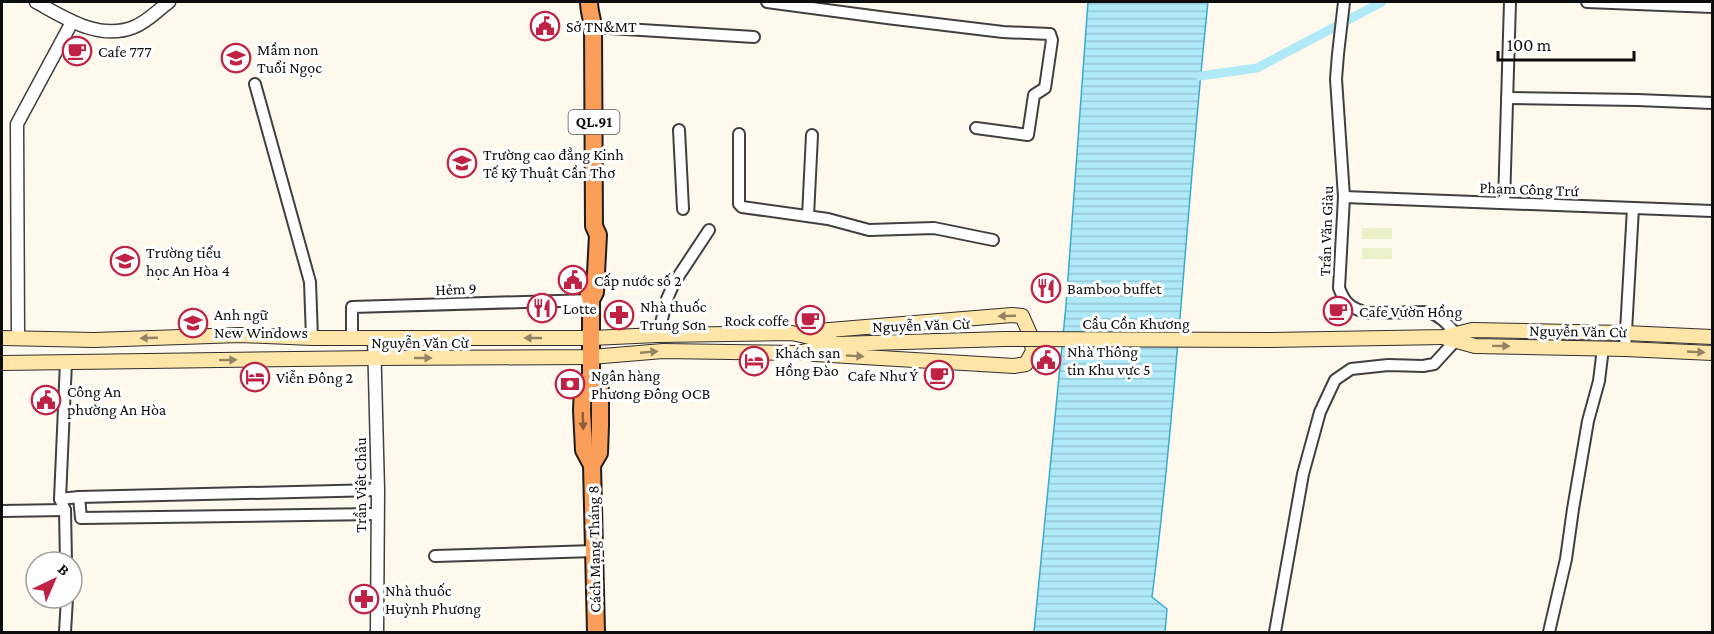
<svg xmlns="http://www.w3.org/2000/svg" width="1714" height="634" font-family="'Crimson Pro',serif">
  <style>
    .pitch { fill: #eaf1c8 }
    .water { fill: url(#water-rules); stroke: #36add0; stroke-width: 1.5 }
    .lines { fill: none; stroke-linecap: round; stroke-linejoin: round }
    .canal { stroke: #b0e9f7; stroke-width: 9 }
    .minor-casing { stroke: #404040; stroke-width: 14 }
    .tertiary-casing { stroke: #404040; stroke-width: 15 }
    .secondary-casing { stroke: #2f2f2f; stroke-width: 16 }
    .trunk-casing { stroke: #1e1e1e; stroke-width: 20 }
    .minor { stroke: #fff; stroke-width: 10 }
    .tertiary { stroke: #fff; stroke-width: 12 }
    .secondary { stroke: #ffe6a8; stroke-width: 14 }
    .trunk { stroke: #fa9e59; stroke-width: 16 }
    .secondary-bridge-casing { stroke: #2f2f2f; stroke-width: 16; stroke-linecap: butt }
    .secondary-bridge { stroke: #ffe6a8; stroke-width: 14 }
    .oneway { fill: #928462 }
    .oneway2 { fill: #8f5d37 }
    .labels { text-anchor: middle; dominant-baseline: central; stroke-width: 6; stroke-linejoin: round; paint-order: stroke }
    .shield { fill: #fff; stroke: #565656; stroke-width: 1.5 }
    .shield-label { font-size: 15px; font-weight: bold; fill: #0d0d0d }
    .poi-label { font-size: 16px; fill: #0d0d0d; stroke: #fff; text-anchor: start }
    .street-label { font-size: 16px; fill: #0d0d0d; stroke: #fff }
  </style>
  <defs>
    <pattern id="water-rules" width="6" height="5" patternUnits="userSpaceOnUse" patternTransform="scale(1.5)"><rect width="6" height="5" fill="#b0e9f7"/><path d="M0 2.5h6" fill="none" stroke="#96c7d3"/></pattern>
  </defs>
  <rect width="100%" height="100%" fill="#fff8ed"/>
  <g class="pitch">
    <rect x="1362" y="228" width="30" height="11"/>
    <rect x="1362" y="248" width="30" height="11"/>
  </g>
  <path class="water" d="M1088,2H1208C1187,200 1177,399 1152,597L1167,609L1165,632H1034L1066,305Z"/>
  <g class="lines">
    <polyline class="canal" points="1200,76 1257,68 1382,2"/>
    <g class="minor-casing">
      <g id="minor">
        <polyline points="767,2 887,18 1003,32 1050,34 1052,40 1045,88 1034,95 1028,135 976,128"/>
        <path d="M1344,2L1338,54L1336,79L1344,197L1339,288C1345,304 1351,308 1367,313L1429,312C1441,316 1448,325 1456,334"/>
        <polyline points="1587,2 1712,7"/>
        <polyline points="593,27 754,37"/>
        <polyline points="255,84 310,282 312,338"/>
        <polyline points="1507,98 1637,100 1712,103"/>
        <polyline points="679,130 683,209"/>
        <polyline points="739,134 739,204 742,207 828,219 869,230 934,228 993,240"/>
        <polyline points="1344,197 1712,211"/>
        <polyline points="1504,203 1510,2"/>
        <polyline points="808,216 812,135"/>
        <polyline points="658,335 667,299 674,283 709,230"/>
        <polyline points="352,338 352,307 591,300"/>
        <polyline points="1625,349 1633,208"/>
        <polyline points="66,362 60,499 79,497 378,490"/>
        <polyline points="79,497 81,518 377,514"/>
        <polyline points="60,499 65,510 66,562"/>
        <polyline points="2,511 65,510"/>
        <polyline points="435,556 594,551"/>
        <polyline points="65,632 67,598"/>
        <polyline points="1275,632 1303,474 1320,412 1335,380 1351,369 1388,365 1423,366 1434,364 1456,340"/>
        <polyline points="1549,632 1566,559 1573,509 1588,421 1599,381 1603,348"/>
      </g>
    </g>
    <g class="tertiary-casing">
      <g id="tertiary">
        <path d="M36,2C65,18 99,41 134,27C147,22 158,10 169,2"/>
        <polyline points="18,338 17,124 72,22"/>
        <polyline points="374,338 378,490 377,632"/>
      </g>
    </g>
    <g class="secondary-casing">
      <g id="secondary">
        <polyline points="805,332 1012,315 1022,316 1030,334 1033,351 1026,364 1014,366 814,354"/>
        <polyline points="2,338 94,340 240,335 312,338 591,338 658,335 792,333 832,342"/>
        <polyline points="1446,338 1475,346 1625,349 1712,353"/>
        <polyline points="1267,340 1444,337 1472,330 1625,333 1712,337"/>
        <polyline points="2,363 375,358 591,357 663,351 797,353 837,344 1005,339"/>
      </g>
    </g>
    <g class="trunk-casing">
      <g id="trunk">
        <path d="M589,2C589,11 592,18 593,27L594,226L598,235L595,292L591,300"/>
        <polyline points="588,291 591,300 591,376 600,390 600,426 599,453 592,465"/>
        <polyline points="591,376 583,388 582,410 584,450 592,465 596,632"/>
      </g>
    </g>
    <use href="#minor" class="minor"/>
    <use href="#tertiary" class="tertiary"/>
    <use href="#secondary" class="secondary"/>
    <use href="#trunk" class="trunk"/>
    <g class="secondary-bridge-casing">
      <polyline id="secondary-bridge" points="1005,339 1267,340"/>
    </g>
    <use href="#secondary-bridge" class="secondary-bridge"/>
  </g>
  <defs><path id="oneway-solid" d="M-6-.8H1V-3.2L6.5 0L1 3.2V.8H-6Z" transform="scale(1.5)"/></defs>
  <g class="oneway">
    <use href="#oneway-solid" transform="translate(1007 316) rotate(178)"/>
    <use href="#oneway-solid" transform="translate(149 338) rotate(178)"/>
    <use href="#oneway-solid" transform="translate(533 338) rotate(-180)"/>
    <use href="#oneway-solid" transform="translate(1501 346) rotate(1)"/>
    <use href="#oneway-solid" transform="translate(649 352) rotate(-5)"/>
    <use href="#oneway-solid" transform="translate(1696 352) rotate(3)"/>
    <use href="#oneway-solid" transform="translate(855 356) rotate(3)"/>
    <use href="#oneway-solid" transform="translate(423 358)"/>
    <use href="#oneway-solid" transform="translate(228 360) rotate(-1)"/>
  </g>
  <use class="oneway2" href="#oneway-solid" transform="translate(583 421) rotate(88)"/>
  <defs>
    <g id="civic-ring" transform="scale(1.5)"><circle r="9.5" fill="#fff" stroke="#c02245" stroke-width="1.5"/><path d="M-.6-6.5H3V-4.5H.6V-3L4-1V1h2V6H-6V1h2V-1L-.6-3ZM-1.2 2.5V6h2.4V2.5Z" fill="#c02245"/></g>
    <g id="cafe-ring" transform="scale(1.5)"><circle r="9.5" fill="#fff" stroke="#c02245" stroke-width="1.5"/><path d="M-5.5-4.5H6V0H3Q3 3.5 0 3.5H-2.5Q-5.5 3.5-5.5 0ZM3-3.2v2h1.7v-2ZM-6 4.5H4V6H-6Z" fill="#c02245"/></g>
    <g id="school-ring" transform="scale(1.5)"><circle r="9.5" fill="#fff" stroke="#c02245" stroke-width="1.5"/><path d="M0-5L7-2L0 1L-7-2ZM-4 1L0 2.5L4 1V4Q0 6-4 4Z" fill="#c02245"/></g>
    <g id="university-ring" transform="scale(1.5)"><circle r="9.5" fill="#fff" stroke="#c02245" stroke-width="1.5"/><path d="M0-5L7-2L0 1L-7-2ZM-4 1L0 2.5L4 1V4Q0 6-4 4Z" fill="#c02245"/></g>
    <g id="restaurant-ring" transform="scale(1.5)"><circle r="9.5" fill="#fff" stroke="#c02245" stroke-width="1.5"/><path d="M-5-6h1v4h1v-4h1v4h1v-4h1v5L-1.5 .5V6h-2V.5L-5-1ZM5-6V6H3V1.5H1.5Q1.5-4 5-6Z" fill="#c02245"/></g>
    <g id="pharmacy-ring" transform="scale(1.5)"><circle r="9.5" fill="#fff" stroke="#c02245" stroke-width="1.5"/><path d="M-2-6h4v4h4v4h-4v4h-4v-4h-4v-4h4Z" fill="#c02245"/></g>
    <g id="hotel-ring" transform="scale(1.5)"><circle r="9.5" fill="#fff" stroke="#c02245" stroke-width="1.5"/><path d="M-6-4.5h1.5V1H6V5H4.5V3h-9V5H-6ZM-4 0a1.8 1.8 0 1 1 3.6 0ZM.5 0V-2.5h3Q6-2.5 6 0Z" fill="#c02245"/></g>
    <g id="bank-ring" transform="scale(1.5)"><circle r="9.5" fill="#fff" stroke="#c02245" stroke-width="1.5"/><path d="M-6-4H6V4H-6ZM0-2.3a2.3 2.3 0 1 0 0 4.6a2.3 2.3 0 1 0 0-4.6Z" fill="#c02245"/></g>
  </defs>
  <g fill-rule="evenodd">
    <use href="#civic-ring" x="545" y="26"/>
    <use href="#cafe-ring" x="77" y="51"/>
    <use href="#school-ring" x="236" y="58"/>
    <use href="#university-ring" x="462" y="163"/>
    <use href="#school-ring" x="125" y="261"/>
    <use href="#civic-ring" x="573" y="280"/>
    <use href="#restaurant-ring" x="1046" y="288"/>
    <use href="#restaurant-ring" x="542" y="308"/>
    <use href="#cafe-ring" x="1338" y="311"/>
    <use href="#pharmacy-ring" x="619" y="315"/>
    <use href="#cafe-ring" x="810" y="320"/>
    <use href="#school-ring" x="193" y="323"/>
    <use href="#civic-ring" x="1046" y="360"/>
    <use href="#hotel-ring" x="754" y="361"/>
    <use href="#cafe-ring" x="939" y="375"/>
    <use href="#hotel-ring" x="255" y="377"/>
    <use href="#bank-ring" x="570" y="384"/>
    <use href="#civic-ring" x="46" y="400"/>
    <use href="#pharmacy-ring" x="364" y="599"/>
  </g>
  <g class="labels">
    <rect class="shield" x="568.5" y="110" width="51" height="24" rx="4.5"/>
    <g class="shield-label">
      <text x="594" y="122">QL.91</text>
    </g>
    <g class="poi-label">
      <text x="566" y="26">Sở TN&amp;MT</text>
      <text x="257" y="49">Mầm non<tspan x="257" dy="18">Tuổi Ngọc</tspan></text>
      <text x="98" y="51">Cafe 777</text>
      <text x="483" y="154">Trường cao đẳng Kinh<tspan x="483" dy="18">Tế Kỹ Thuật Cần Thơ</tspan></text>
      <text x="146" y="252">Trường tiểu<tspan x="146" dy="18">học An Hòa 4</tspan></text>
      <text x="594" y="280">Cấp nước số 2</text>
      <text x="1067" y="288">Bamboo buffet</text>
      <text x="640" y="306">Nhà thuốc<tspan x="640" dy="18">Trung Sơn</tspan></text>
      <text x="563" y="308">Lotte</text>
      <text x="1359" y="311">Cafe Vườn Hồng</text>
      <text x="214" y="314">Anh ngữ<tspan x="214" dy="18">New Windows</tspan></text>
      <text x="789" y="320" text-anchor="end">Rock coffe</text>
      <text x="1067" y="351">Nhà Thông<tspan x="1067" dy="18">tin Khu vực 5</tspan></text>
      <text x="775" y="352">Khách sạn<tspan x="775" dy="18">Hồng Đào</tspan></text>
      <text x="591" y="375">Ngân hàng<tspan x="591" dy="18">Phương Đông OCB</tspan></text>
      <text x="918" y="375" text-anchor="end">Cafe Như Ý</text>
      <text x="276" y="377">Viễn Đông 2</text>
      <text x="67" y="391">Công An<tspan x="67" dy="18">phường An Hòa</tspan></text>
      <text x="385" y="590">Nhà thuốc<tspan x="385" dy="18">Huỳnh Phương</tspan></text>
    </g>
    <g class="street-label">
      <text transform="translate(1529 189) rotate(2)">Phạm Công Trứ</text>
      <text transform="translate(1326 231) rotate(-88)">Trần Văn Giàu</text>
      <text transform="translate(456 289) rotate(-2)">Hẻm 9</text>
      <text x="1136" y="323">Cầu Cồn Khương</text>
      <text transform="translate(921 325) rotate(-2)">Nguyễn Văn Cừ</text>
      <text transform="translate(1578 331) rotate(1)">Nguyễn Văn Cừ</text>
      <text x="420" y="342">Nguyễn Văn Cừ</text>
      <text transform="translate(360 485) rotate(-90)">Trần Việt Châu</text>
      <text transform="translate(594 549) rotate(-91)">Cách Mạng Tháng 8</text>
    </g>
  </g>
  <rect width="1714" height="634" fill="none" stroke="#0d0d0d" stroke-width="6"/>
  <g transform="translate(54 580) rotate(44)"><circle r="28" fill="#ffffff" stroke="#9e9e9e" stroke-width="1.5"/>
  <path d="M0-4.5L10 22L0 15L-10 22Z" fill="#c02245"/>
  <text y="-9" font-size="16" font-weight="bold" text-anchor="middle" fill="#0d0d0d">B</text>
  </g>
  <path d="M1498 51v9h136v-9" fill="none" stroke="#0d0d0d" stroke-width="3"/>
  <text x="1507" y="51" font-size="18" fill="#0d0d0d" stroke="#ffffff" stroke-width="4.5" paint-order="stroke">100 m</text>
</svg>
